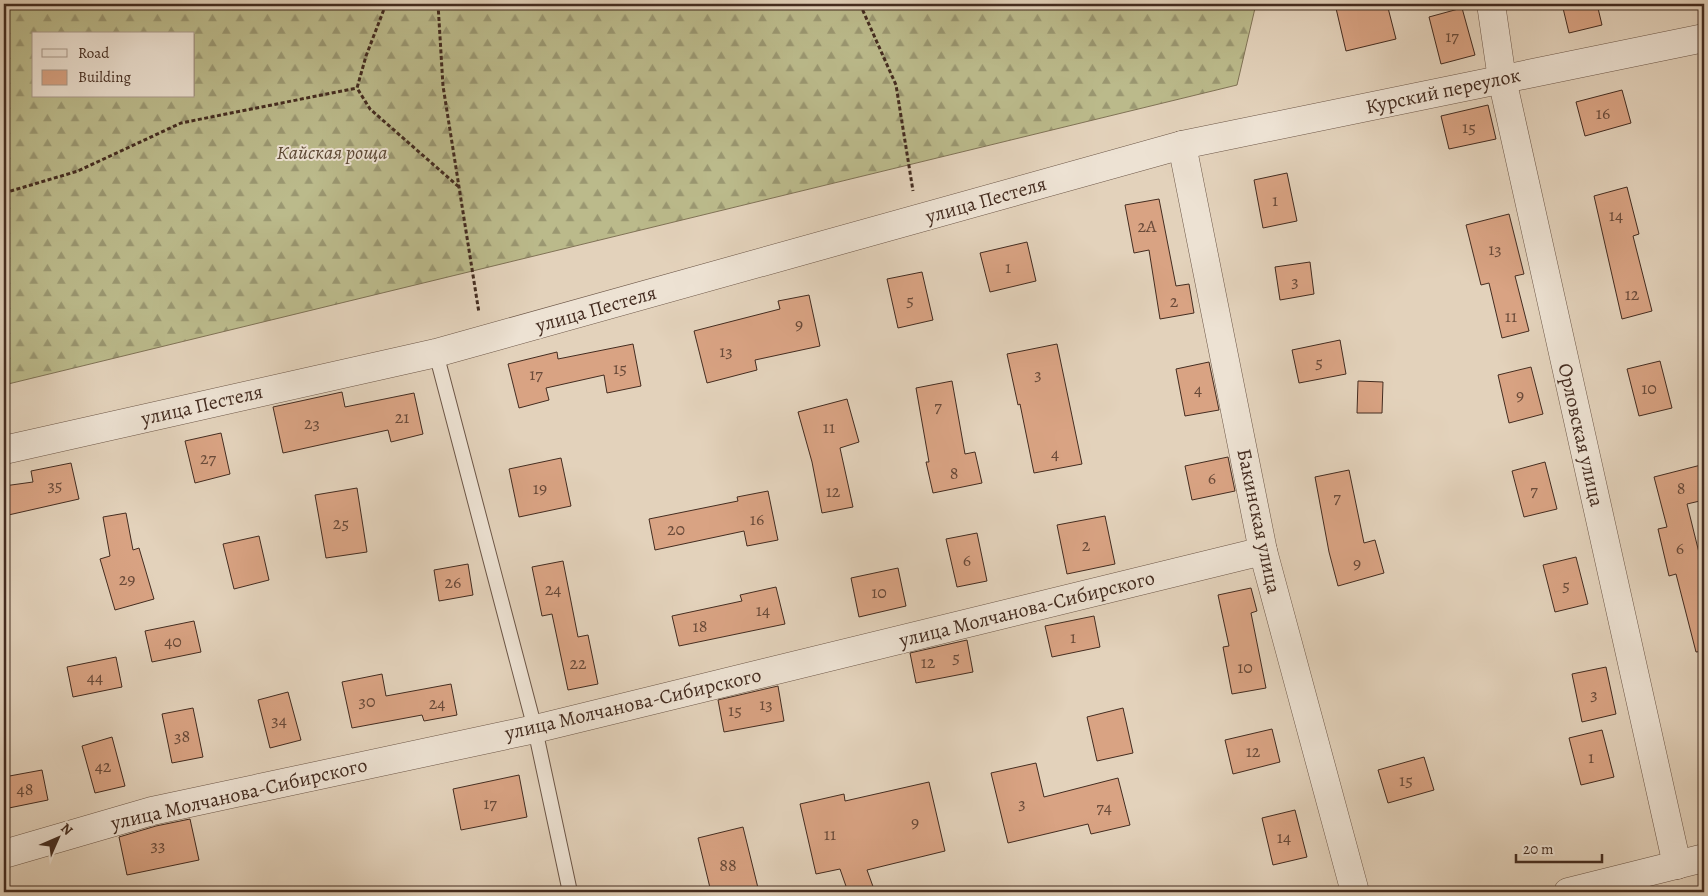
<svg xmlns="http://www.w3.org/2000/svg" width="1708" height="896" font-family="Alegreya,serif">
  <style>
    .forest { fill: url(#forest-firs); stroke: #807356; fill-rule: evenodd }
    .building { fill: #d9a383; stroke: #442c20 }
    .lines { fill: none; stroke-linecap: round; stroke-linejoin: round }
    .service-casing { stroke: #6c5647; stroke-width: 16 }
    .minor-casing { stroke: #6c5647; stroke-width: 29 }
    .tertiary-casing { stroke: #6c5647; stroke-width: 29 }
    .path { stroke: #442c20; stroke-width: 3; stroke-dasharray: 4 2.5; stroke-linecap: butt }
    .service { stroke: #ede2d3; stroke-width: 14 }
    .minor { stroke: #ede2d3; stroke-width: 28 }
    .tertiary { stroke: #ede2d3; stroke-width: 28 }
    .labels { text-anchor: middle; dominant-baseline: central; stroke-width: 4; stroke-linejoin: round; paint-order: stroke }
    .number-label { font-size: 18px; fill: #694a39 }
    .street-label { font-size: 20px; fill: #442c20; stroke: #ede2d3 }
    .park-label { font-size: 20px; font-style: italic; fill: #5c4835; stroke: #ede2d3 }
  </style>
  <defs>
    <pattern id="forest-firs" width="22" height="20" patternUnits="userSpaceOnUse" patternTransform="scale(1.25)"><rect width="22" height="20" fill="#bbba8b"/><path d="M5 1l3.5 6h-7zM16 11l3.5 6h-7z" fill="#9a9771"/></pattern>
  </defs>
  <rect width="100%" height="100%" fill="#e3d2bb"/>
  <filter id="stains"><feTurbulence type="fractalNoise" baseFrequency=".004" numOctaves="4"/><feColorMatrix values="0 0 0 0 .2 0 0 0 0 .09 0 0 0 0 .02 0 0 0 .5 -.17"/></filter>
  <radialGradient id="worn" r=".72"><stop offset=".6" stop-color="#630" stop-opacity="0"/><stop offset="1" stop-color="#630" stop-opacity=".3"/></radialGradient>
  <path class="forest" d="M4,4H1256L1237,85L4,385ZM34,34H194V96H34Z"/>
  <g class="building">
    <polygon points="1335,4 1387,4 1396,39 1346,51"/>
    <polygon points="1562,4 1597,4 1602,25 1569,33"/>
    <polygon points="1462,8 1475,55 1441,64 1429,17"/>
    <polygon points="1622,90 1631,123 1585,136 1576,102"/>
    <polygon points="1488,105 1496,139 1449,149 1441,116"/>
    <polygon points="1287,173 1297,221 1263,228 1254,180"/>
    <polygon points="1627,187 1639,234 1633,236 1652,311 1622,319 1594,196"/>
    <polygon points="1159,199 1176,286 1189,284 1194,313 1160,319 1149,250 1134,253 1125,205"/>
    <polygon points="1509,214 1524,274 1515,276 1529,331 1502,338 1489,283 1481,285 1466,225"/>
    <polygon points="1027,242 1036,281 990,292 980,253"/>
    <polygon points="1310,262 1314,294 1280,300 1275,267"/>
    <polygon points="922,272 933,320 898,328 887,279"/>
    <polygon points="809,295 820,346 755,360 757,370 707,383 694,331 780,309 778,301"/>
    <polygon points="1340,340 1346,374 1299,383 1292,350"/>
    <polygon points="633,344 641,386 607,393 604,375 546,388 549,400 519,408 508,364 557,352 558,359"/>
    <polygon points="1057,344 1082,464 1034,473 1020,404 1018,405 1007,354"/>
    <polygon points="1660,361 1672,408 1639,416 1627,369"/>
    <polygon points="1209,362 1219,410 1185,416 1176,369"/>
    <polygon points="1531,367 1543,414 1509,423 1498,375"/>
    <polygon points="952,381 965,454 975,452 982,483 933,493 926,462 929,462 916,388"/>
    <polygon points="1358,381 1383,382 1382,413 1357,413"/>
    <polygon points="342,392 345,407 414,393 423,434 391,442 388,430 283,453 273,407"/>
    <polygon points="847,399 859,442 840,448 853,507 822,513 812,462 798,412"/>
    <polygon points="221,433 230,474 195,483 185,441"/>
    <polygon points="1228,457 1235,491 1192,500 1185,466"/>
    <polygon points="561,458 571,506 519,517 509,469"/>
    <polygon points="1545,462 1557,509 1524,517 1512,471"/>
    <polygon points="71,463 79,499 4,516 4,486 33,482 31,471"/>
    <polygon points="1701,465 1704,477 1704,500 1687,504 1704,573 1704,651 1696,652 1676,574 1669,576 1658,529 1667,527 1654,477"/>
    <polygon points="1349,470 1364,543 1375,540 1384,573 1338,586 1329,552 1315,477"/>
    <polygon points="357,488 367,552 326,558 315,495"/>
    <polygon points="768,491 778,540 747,546 744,531 655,550 649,519 738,501 737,497"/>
    <polygon points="126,513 133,550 139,548 154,599 115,610 100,559 110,556 103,517"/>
    <polygon points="1105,516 1115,564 1067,574 1057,525"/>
    <polygon points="977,533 987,581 957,587 946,539"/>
    <polygon points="259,536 269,580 234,589 223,544"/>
    <polygon points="1576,557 1588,604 1555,612 1543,565"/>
    <polygon points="563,561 578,637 588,635 598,684 568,690 552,614 542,616 532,567"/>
    <polygon points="468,564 473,595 439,601 434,570"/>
    <polygon points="898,568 906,606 859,617 851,578"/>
    <polygon points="776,587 785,624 679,646 672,616 742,601 740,595"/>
    <polygon points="1251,588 1257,611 1251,613 1266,688 1232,694 1223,647 1229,646 1218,595"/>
    <polygon points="1094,616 1100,647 1052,657 1045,626"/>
    <polygon points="194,621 201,652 152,662 145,631"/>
    <polygon points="967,640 973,672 916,683 910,653"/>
    <polygon points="116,657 122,687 73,697 67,667"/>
    <polygon points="1606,667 1616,714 1582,722 1572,674"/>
    <polygon points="382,674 386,696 451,684 457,715 424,721 422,715 352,728 342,682"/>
    <polygon points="778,686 784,721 724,732 718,700"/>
    <polygon points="288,692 301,740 270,748 258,700"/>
    <polygon points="193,708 203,757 172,763 162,714"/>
    <polygon points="1123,708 1133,753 1097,761 1087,717"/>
    <polygon points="1272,729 1280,762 1233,774 1225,740"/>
    <polygon points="1602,730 1614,777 1581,785 1569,738"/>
    <polygon points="112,737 125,786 95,793 82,746"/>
    <polygon points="1424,757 1434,790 1388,803 1378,770"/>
    <polygon points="1036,763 1044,797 1118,778 1130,825 1091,834 1088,824 1008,843 991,773"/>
    <polygon points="42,770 48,800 4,809 4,777"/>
    <polygon points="519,775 527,817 461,830 453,789"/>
    <polygon points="929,782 945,851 867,870 875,892 848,892 840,869 816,874 800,804 844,794 845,801"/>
    <polygon points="1295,810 1307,857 1273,865 1262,818"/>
    <polygon points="190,819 199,860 127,875 119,837 156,826"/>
    <polygon points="743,827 759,892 711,892 698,838"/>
  </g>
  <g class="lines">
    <g class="service-casing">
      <polyline id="service" points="436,353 535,729 570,892"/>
    </g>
    <g class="minor-casing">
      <g id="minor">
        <polyline points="1491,4 1502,79 1677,865"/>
        <polyline points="1182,145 1263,551 1355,892"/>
        <polyline points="4,450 436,353 1182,145 1704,38"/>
        <polyline points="4,854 152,811 535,729 1263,551"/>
      </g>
    </g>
    <g class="tertiary-casing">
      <polyline id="tertiary" points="1568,892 1704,858"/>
    </g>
    <g class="path">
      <polyline points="386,4 366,56 357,88 370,109 459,187"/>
      <polyline points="438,4 443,86 479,313"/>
      <polyline points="860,4 896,85 913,191"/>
      <polyline points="4,193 78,171 181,123 357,88"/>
    </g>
    <use href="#service" class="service"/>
    <use href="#minor" class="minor"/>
    <use href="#tertiary" class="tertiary"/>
  </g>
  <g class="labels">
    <g class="number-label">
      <text x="1452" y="36">17</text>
      <text x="1603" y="113">16</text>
      <text x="1469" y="127">15</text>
      <text x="1275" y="200">1</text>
      <text x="1616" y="215">14</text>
      <text x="1147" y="226">2А</text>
      <text x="1495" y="249">13</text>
      <text x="1008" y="267">1</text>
      <text x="1295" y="281">3</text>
      <text x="1632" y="294">12</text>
      <text x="910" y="300">5</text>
      <text x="1174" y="301">2</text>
      <text x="1511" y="316">11</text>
      <text x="799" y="324">9</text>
      <text x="726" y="351">13</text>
      <text x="1319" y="362">5</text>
      <text x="620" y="368">15</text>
      <text x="536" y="374">17</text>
      <text x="1038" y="374">3</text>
      <text x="1649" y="388">10</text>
      <text x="1198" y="389">4</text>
      <text x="1520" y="395">9</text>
      <text x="938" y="406">7</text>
      <text x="402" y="417">21</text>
      <text x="312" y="423">23</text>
      <text x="829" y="427">11</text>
      <text x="1055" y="453">4</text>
      <text x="208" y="458">27</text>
      <text x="954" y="473">8</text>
      <text x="1212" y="478">6</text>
      <text x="55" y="485">35</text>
      <text x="540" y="488">19</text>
      <text x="1681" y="488">8</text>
      <text x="1534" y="490">7</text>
      <text x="833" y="491">12</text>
      <text x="1337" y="497">7</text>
      <text x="757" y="519">16</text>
      <text x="341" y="523">25</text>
      <text x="676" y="529">20</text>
      <text x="1086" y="545">2</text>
      <text x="1680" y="548">6</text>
      <text x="967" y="560">6</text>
      <text x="1357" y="563">9</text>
      <text x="127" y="579">29</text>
      <text x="453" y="582">26</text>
      <text x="1566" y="585">5</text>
      <text x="553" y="589">24</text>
      <text x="879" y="592">10</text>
      <text x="763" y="610">14</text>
      <text x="700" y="626">18</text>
      <text x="1073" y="637">1</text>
      <text x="173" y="641">40</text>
      <text x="956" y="657">5</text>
      <text x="928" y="662">12</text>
      <text x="578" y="663">22</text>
      <text x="1245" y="667">10</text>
      <text x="95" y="677">44</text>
      <text x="1594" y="694">3</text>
      <text x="367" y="701">30</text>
      <text x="437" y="703">24</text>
      <text x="766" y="704">13</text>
      <text x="735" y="710">15</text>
      <text x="279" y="720">34</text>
      <text x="182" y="736">38</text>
      <text x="1253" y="751">12</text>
      <text x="1591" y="757">1</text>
      <text x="103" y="766">42</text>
      <text x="1406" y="780">15</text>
      <text x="25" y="789">48</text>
      <text x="490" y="803">17</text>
      <text x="1022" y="803">3</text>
      <text x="1104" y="807">74</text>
      <text x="915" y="822">9</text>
      <text x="830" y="834">11</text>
      <text x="1284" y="837">14</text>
      <text x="158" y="845">33</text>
      <text x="728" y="865">88</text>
    </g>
    <g class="street-label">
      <text transform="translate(1443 91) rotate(-12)">Курский переулок</text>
      <text transform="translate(986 200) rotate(-16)">улица Пестеля</text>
      <text transform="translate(596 309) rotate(-16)">улица Пестеля</text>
      <text transform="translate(202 405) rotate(-13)">улица Пестеля</text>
      <text transform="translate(1581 435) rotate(77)">Орловская улица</text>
      <text transform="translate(1259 521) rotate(78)">Бакинская улица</text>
      <text transform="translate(1027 609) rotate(-14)">улица Молчанова-Сибирского</text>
      <text transform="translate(633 704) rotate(-13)">улица Молчанова-Сибирского</text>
      <text transform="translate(239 794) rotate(-13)">улица Молчанова-Сибирского</text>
    </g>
    <g class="park-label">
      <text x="332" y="152">Кайская роща</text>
    </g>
  </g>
  <rect width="1708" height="896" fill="none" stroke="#e3d2bb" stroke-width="20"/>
  <rect x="5" y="5" width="1698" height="886" fill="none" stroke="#442c20" stroke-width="2.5"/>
  <rect x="10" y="10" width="1688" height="876" fill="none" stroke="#442c20"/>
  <rect x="32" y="32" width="162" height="65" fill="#ede2d3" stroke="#a9998b"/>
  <rect x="42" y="49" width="25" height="8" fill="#ede2d3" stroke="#a9998b"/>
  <text x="78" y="58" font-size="15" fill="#442c20">Road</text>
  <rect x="42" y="70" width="25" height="15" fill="#d9a383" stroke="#a9998b"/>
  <text x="78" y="82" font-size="15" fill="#442c20">Building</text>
  <g transform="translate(58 838) rotate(45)" stroke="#ede2d3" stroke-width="4" paint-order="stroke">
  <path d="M0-4L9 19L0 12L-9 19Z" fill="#442c20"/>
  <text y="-8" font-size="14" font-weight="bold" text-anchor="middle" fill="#442c20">N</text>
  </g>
  <path d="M1516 854v8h86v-8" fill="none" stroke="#442c20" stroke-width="2.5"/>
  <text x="1523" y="854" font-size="15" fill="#442c20" stroke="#ede2d3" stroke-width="4" paint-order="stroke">20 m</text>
  <rect width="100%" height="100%" filter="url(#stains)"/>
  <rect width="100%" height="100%" fill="url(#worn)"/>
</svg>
